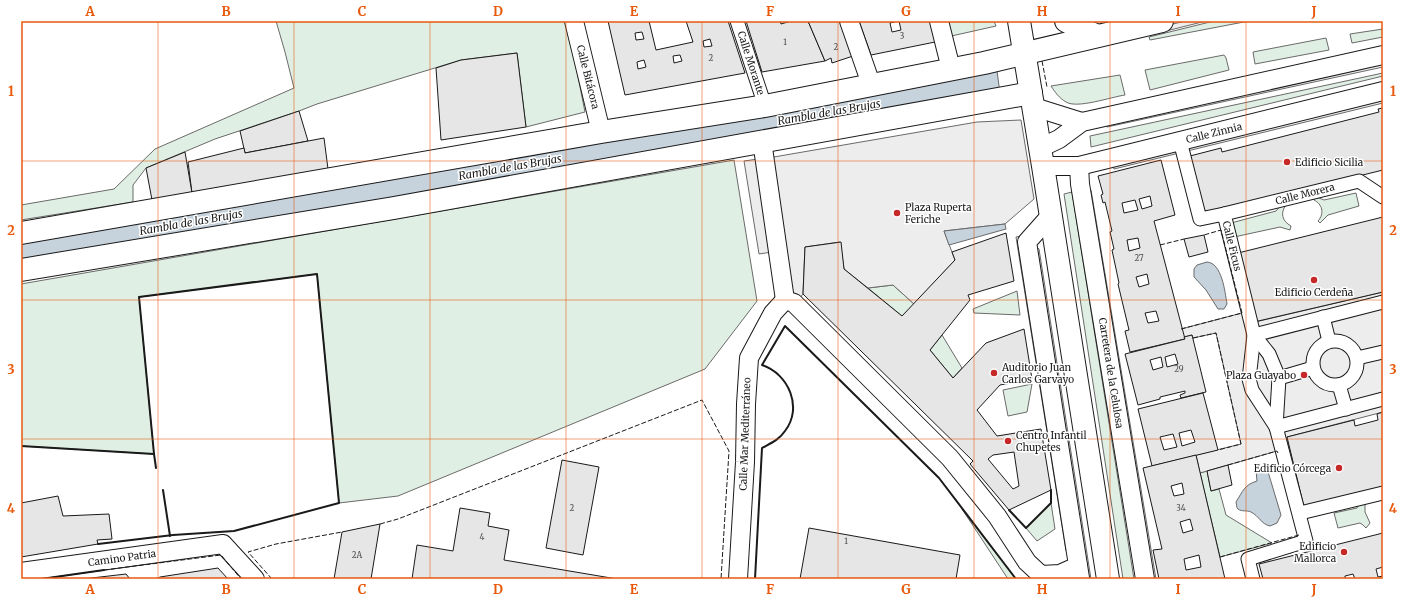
<svg xmlns="http://www.w3.org/2000/svg" width="1404" height="600" font-family="Merriweather,serif">
  <style>
    .green { fill: #e0efe3; stroke: #6a6a6a }
    .parking { fill: #ededed; stroke: #6a6a6a }
    .water { fill: #c6d2dc; stroke: #6a6a6a }
    .building { fill: #e6e6e6; stroke: #1a1a1a; fill-rule: evenodd }
    .lines { fill: none; stroke-linecap: round; stroke-linejoin: round }
    .pedestrian-casing { stroke: #1a1a1a; stroke-width: 15 }
    .minor-casing { stroke: #1a1a1a; stroke-width: 20 }
    .tertiary-casing { stroke: #1a1a1a; stroke-width: 24 }
    .trunk-casing { stroke: #1a1a1a; stroke-width: 24 }
    .pedestrian { stroke: #fff; stroke-width: 13 }
    .minor { stroke: #fff; stroke-width: 18 }
    .tertiary { stroke: #fff; stroke-width: 22 }
    .trunk { stroke: #fff; stroke-width: 22 }
    .fence { stroke: #1a1a1a; stroke-width: 1; stroke-dasharray: 5 2; stroke-linecap: butt }
    .wall { stroke: #1a1a1a; stroke-width: 2 }
    .grid { fill: none; stroke: #e8590c; stroke-width: 1; stroke-opacity: 0.55 }
    .poi-dot { fill: #c62828; stroke: #fff; stroke-width: 1.5 }
    .labels { text-anchor: middle; dominant-baseline: central; stroke-width: 3; stroke-linejoin: round; paint-order: stroke }
    .number-label { font-size: 8px; fill: #4d4d4d }
    .street-label { font-size: 10px; fill: #1a1a1a; stroke: #fff }
    .poi-label { font-size: 10px; fill: #1a1a1a; stroke: #fff; text-anchor: start }
    .water-label { font-size: 11px; font-style: italic; fill: #1a1a1a; stroke: #fff }
    .neatline { fill: none; stroke: #e8590c; stroke-width: 1.5 }
    .grid-label { font-size: 13px; text-anchor: middle; font-weight: bold; fill: #e8590c }
  </style>
  <rect width="100%" height="100%" fill="#fff"/>
  <g class="green">
    <polygon points="276,21 567,21 585,112 526,127 517,53 461,60 317,104 299,111 215,139 146,168 133,185 133,202 21,220 21,205 114,189 155,149 294,88 285,52"/>
    <polygon points="944,21 994,21 996,26 947,37"/>
    <polygon points="1214,21 1249,21 1150,40 1149,37"/>
    <polygon points="1383,29 1383,37 1352,43 1350,34"/>
    <polygon points="1326,38 1329,50 1255,64 1253,52"/>
    <polygon points="1224,55 1226,58 1229,70 1150,90 1145,70"/>
    <polygon points="1383,73 1383,76 1091,147 1090,136"/>
    <path d="M1120,75L1125,95C1111,97 1077,109 1066,102C1059,98 1055,92 1051,86Z"/>
    <polygon points="734,160 757,301 705,369 398,496 339,503 317,274 139,297 154,454 21,446 21,284"/>
    <polygon points="1072,192 1134,579 1123,579 1064,194"/>
    <path d="M1356,193L1359,206L1328,215L1320,223L1318,221C1325,213 1322,204 1314,200V196L1324,200Z"/>
    <path d="M1283,203L1286,205C1280,213 1282,221 1291,226L1290,230L1280,227L1234,237L1231,223L1276,211Z"/>
    <polygon points="1037,247 1039,249 1091,579 1086,579"/>
    <polygon points="893,285 914,304 902,316 868,288"/>
    <polygon points="1017,291 1020,315 974,313 973,309"/>
    <polygon points="942,335 962,368 953,378 930,350"/>
    <polygon points="1032,384 1027,412 1008,416 1003,390"/>
    <polygon points="1207,471 1211,491 1219,489 1226,515 1272,543 1220,557 1200,473"/>
    <polygon points="1360,502 1365,503 1365,512 1370,523 1366,528 1363,525 1360,523 1338,528 1334,513 1357,508"/>
    <polygon points="1051,503 1055,529 1037,541 1026,528"/>
    <polygon points="962,509 1016,579 1008,579"/>
  </g>
  <g class="parking">
    <polygon points="1185,21 1206,21 1150,35 1149,30"/>
    <polygon points="1383,60 1383,67 1107,127 1106,120"/>
    <polygon points="1383,99 1383,103 1114,169 1112,165"/>
    <polygon points="1021,120 1034,199 1005,224 944,231 955,260 914,304 893,285 868,288 844,269 840,242 805,247 803,294 799,299 789,288 768,158 977,122"/>
    <polygon points="758,159 772,252 759,254 744,161"/>
    <polygon points="1091,190 1156,579 1150,579 1086,191"/>
    <polygon points="1021,236 1070,551 1066,551 1016,237"/>
    <polygon points="1383,292 1383,412 1287,437 1290,449 1277,451 1200,473 1196,455 1241,444 1216,333 1193,338 1192,335 1184,337 1181,329 1242,313 1251,308 1255,322"/>
  </g>
  <g class="water">
    <polygon points="997,71 1000,93 21,266 21,240"/>
    <polygon points="1005,224 1006,229 949,245 944,231"/>
    <path d="M1207,262C1222,263 1225,292 1227,304L1224,309H1218L1206,290L1194,277V269L1197,265Z"/>
    <path d="M1260,466L1266,467L1269,475L1281,515L1277,523L1270,526C1261,524 1259,516 1251,512C1247,510 1242,512 1238,509C1236,507 1237,505 1236,502C1243,491 1244,485 1257,481L1256,470Z"/>
  </g>
  <g class="building">
    <path d="M608,21H649L656,50L693,42L686,21H728L745,73L625,95ZM642,32L644,39L636,40L635,33ZM710,39L712,46L704,47L703,41ZM680,55L682,61L674,63L673,56ZM644,60L646,67L638,69L637,62Z"/>
    <polygon points="746,21 780,21 781,24 791,21 808,21 825,61 762,72"/>
    <polygon points="808,21 842,21 856,55 832,63 831,58 825,61"/>
    <polygon points="859,21 898,21 890,23 892,32 901,30 899,21 935,21 940,41 871,55"/>
    <polygon points="517,53 526,127 441,140 436,68 461,60"/>
    <polygon points="1383,108 1383,170 1204,214 1190,156 1221,148 1222,152 1379,112 1378,109"/>
    <polygon points="299,111 308,141 245,153 240,131"/>
    <polygon points="324,138 328,169 192,193 188,162 244,148 245,153"/>
    <polygon points="185,152 192,193 152,200 146,168"/>
    <path d="M1161,160L1175,215L1154,221L1185,339L1130,352L1125,331L1129,330L1118,284L1119,283L1112,250L1114,249L1110,232L1112,231L1105,202L1103,203L1101,195L1103,194L1098,176ZM1150,196L1152,206L1142,209L1139,199ZM1135,200L1138,210L1124,213L1122,203ZM1138,238L1140,248L1129,251L1127,240ZM1147,274L1149,284L1139,287L1136,277ZM1156,311L1159,321L1148,323L1145,313Z"/>
    <polygon points="1383,217 1383,292 1254,322 1238,253"/>
    <path d="M1006,233L1014,281L968,295L970,300L930,350L953,378L986,343L1024,329L1032,379L1000,385L977,410L997,436L1041,429L1051,490L1009,510L970,464L973,461L803,294L805,247L841,242L844,269L902,316L955,260L952,252ZM1014,452L1019,486L1013,489L988,459L993,455Z"/>
    <polygon points="1204,235 1208,252 1189,257 1184,239"/>
    <path d="M1192,335L1206,392L1181,398L1180,395L1185,393V391L1160,397V399L1138,405L1125,354L1185,339L1184,337ZM1175,354L1178,364L1167,367L1165,357ZM1161,357L1163,367L1153,370L1150,360Z"/>
    <path d="M1203,393L1218,450L1152,466L1138,409ZM1191,430L1195,442L1182,446L1179,433ZM1173,434L1177,447L1164,450L1160,437Z"/>
    <polygon points="1383,412 1383,487 1304,507 1287,437 1354,420 1355,426 1378,420 1377,414"/>
    <path d="M1196,455L1225,579H1159L1153,550L1162,549L1143,468ZM1182,483L1184,494L1174,496L1171,486ZM1190,519L1193,530L1183,533L1180,522ZM1199,555L1201,567L1186,570L1184,559Z"/>
    <polygon points="562,460 599,467 583,555 546,548"/>
    <polygon points="1228,465 1232,485 1211,491 1207,471"/>
    <polygon points="58,496 63,516 109,514 112,539 97,540 98,544 21,557 21,503"/>
    <polygon points="460,508 490,513 488,526 509,530 504,560 617,579 412,579 417,545 453,551"/>
    <polygon points="380,524 371,579 334,579 342,532"/>
    <polygon points="809,528 960,555 956,579 800,579"/>
    <polygon points="1383,533 1383,567 1376,569 1378,577 1383,576 1383,579 1355,579 1353,574 1345,576 1345,579 1263,579 1259,564"/>
    <polygon points="218,568 228,579 157,579 160,577"/>
    <polygon points="126,574 130,579 83,579"/>
  </g>
  <g class="lines">
    <g class="pedestrian-casing">
      <g id="pedestrian">
        <polyline points="737,21 765,106"/>
        <polyline points="1180,141 1200,219 1224,214 1254,335 1249,379 1252,390 1276,427 1306,541 1248,559 1253,579"/>
        <polyline points="1224,214 1359,181 1383,197"/>
        <polyline points="1323,317 1329,341"/>
        <circle cx="1335" cy="363" r="22"/>
        <polyline points="1357,358 1383,352"/>
        <polyline points="1279,378 1313,368"/>
        <polyline points="1339,385 1346,409"/>
        <polyline points="1276,427 1279,378 1269,354 1254,335 1383,302"/>
        <polyline points="1276,427 1383,399"/>
        <polyline points="1300,513 1383,493"/>
      </g>
    </g>
    <g class="minor-casing">
      <g id="minor">
        <polyline points="574,21 601,132"/>
        <polyline points="849,21 871,84"/>
        <polyline points="939,21 951,69"/>
        <polyline points="1034,107 1082,122"/>
        <polyline points="762,141 785,300"/>
        <polyline points="1040,148 1059,139 1082,122 1383,55"/>
        <polyline points="1043,166 1079,166 1383,91"/>
        <polyline points="1079,166 1080,184 1145,579"/>
        <polyline points="1051,215 1027,242 1080,578"/>
        <polyline points="785,300 794,303 950,458 997,516 1027,562 1041,575 1060,574 1078,566"/>
        <polyline points="21,572 223,544 255,579"/>
        <polyline points="738,579 745,462 746,404 749,358 773,313 785,300"/>
      </g>
    </g>
    <g class="tertiary-casing">
      <g id="tertiary">
        <polyline points="1066,21 1097,36"/>
        <polyline points="21,233 601,132 765,106 984,63 1162,21"/>
        <polyline points="21,270 394,208 1031,93"/>
      </g>
    </g>
    <g class="trunk-casing">
      <polyline id="trunk" points="1019,21 1043,166 1108,579"/>
    </g>
    <use href="#pedestrian" class="pedestrian"/>
    <use href="#minor" class="minor"/>
    <use href="#tertiary" class="tertiary"/>
    <use href="#trunk" class="trunk"/>
    <g class="fence">
      <polyline points="1042,61 1047,87"/>
      <polyline points="1160,245 1184,239"/>
      <polyline points="1181,329 1242,313 1221,230 1204,235"/>
      <polyline points="1193,338 1216,333 1241,444 1218,450"/>
      <polyline points="1228,465 1277,451 1278,453"/>
      <polyline points="380,524 398,519 702,400 729,451 721,579"/>
      <polyline points="1220,557 1299,535 1299,534"/>
      <polyline points="104,570 221,555 241,579"/>
      <polyline points="272,579 248,552 276,544 342,532"/>
    </g>
    <g class="wall">
      <polyline points="21,446 154,454 139,297 317,274 339,503 234,531 173,535 98,544"/>
      <polyline points="154,454 156,468"/>
      <polyline points="163,490 170,536"/>
      <polyline points="1009,510 1026,528 1051,503 1051,490"/>
      <polyline points="41,579 104,570"/>
      <path d="M755,579L762,448C771,443 779,440 785,431C803,408 789,374 762,365L785,326L939,478L1016,579"/>
    </g>
  </g>
  <path class="grid" d="M158,21V579M294,21V579M430,21V579M566,21V579M702,21V579M838,21V579M974,21V579M1110,21V579M1246,21V579M21,161H1383M21,300H1383M21,439H1383"/>
  <g class="poi-dot">
    <circle cx="1287" cy="162" r="4"/>
    <circle cx="897" cy="213" r="4"/>
    <circle cx="1314" cy="280" r="4"/>
    <circle cx="994" cy="373" r="4"/>
    <circle cx="1304" cy="375" r="4"/>
    <circle cx="1008" cy="441" r="4"/>
    <circle cx="1339" cy="468" r="4"/>
    <circle cx="1344" cy="552" r="4"/>
  </g>
  <g class="labels">
    <g class="number-label">
      <text x="902" y="36">3</text>
      <text x="785" y="42">1</text>
      <text x="836" y="47">2</text>
      <text x="711" y="58">2</text>
      <text x="1139" y="258">27</text>
      <text x="1179" y="369">29</text>
      <text x="572" y="508">2</text>
      <text x="1181" y="508">34</text>
      <text x="482" y="537">4</text>
      <text x="846" y="541">1</text>
      <text x="357" y="555">2A</text>
    </g>
    <g class="street-label">
      <text transform="translate(751 63) rotate(72)">Calle Morante</text>
      <text transform="translate(588 77) rotate(76)">Calle Bitácora</text>
      <text transform="translate(1214 133) rotate(-14)">Calle Zinnia</text>
      <text transform="translate(1305 194) rotate(-14)">Calle Morera</text>
      <text transform="translate(1232 246) rotate(76)">Calle Ficus</text>
      <text transform="translate(1111 373) rotate(81)">Carretera de la Celulosa</text>
      <text transform="translate(745 434) rotate(-88)">Calle Mar Mediterráneo</text>
      <text transform="translate(122 558) rotate(-8)">Camino Patria</text>
    </g>
    <g class="poi-label">
      <text x="1295" y="162">Edificio Sicilia</text>
      <text x="905" y="207">Plaza Ruperta<tspan x="905" dy="12">Feriche</tspan></text>
      <text x="1314" y="292" text-anchor="middle">Edificio Cerdeña</text>
      <text x="1002" y="367">Auditorio Juan<tspan x="1002" dy="12">Carlos Garvayo</tspan></text>
      <text x="1296" y="375" text-anchor="end">Plaza Guayabo</text>
      <text x="1016" y="435">Centro Infantil<tspan x="1016" dy="12">Chupetes</tspan></text>
      <text x="1331" y="468" text-anchor="end">Edificio Córcega</text>
      <text x="1336" y="546" text-anchor="end">Edificio<tspan x="1336" dy="12">Mallorca</tspan></text>
    </g>
    <g class="water-label">
      <text transform="translate(829 112) rotate(-10)">Rambla de las Brujas</text>
      <text transform="translate(510 167) rotate(-10)">Rambla de las Brujas</text>
      <text transform="translate(191 222) rotate(-10)">Rambla de las Brujas</text>
    </g>
  </g>
  <rect width="1404" height="600" fill="none" stroke="#ffffff" stroke-width="44"/>
  <rect x="22" y="22" width="1360" height="556" class="neatline"/>
  <g class="grid-label">
    <text x="90" y="16">A</text>
    <text x="226" y="16">B</text>
    <text x="362" y="16">C</text>
    <text x="498" y="16">D</text>
    <text x="634" y="16">E</text>
    <text x="770" y="16">F</text>
    <text x="906" y="16">G</text>
    <text x="1042" y="16">H</text>
    <text x="1178" y="16">I</text>
    <text x="1314" y="16">J</text>
    <text x="11" y="96">1</text>
    <text x="1393" y="96">1</text>
    <text x="11" y="235">2</text>
    <text x="1393" y="235">2</text>
    <text x="11" y="374">3</text>
    <text x="1393" y="374">3</text>
    <text x="11" y="513">4</text>
    <text x="1393" y="513">4</text>
    <text x="90" y="594">A</text>
    <text x="226" y="594">B</text>
    <text x="362" y="594">C</text>
    <text x="498" y="594">D</text>
    <text x="634" y="594">E</text>
    <text x="770" y="594">F</text>
    <text x="906" y="594">G</text>
    <text x="1042" y="594">H</text>
    <text x="1178" y="594">I</text>
    <text x="1314" y="594">J</text>
  </g>
</svg>
